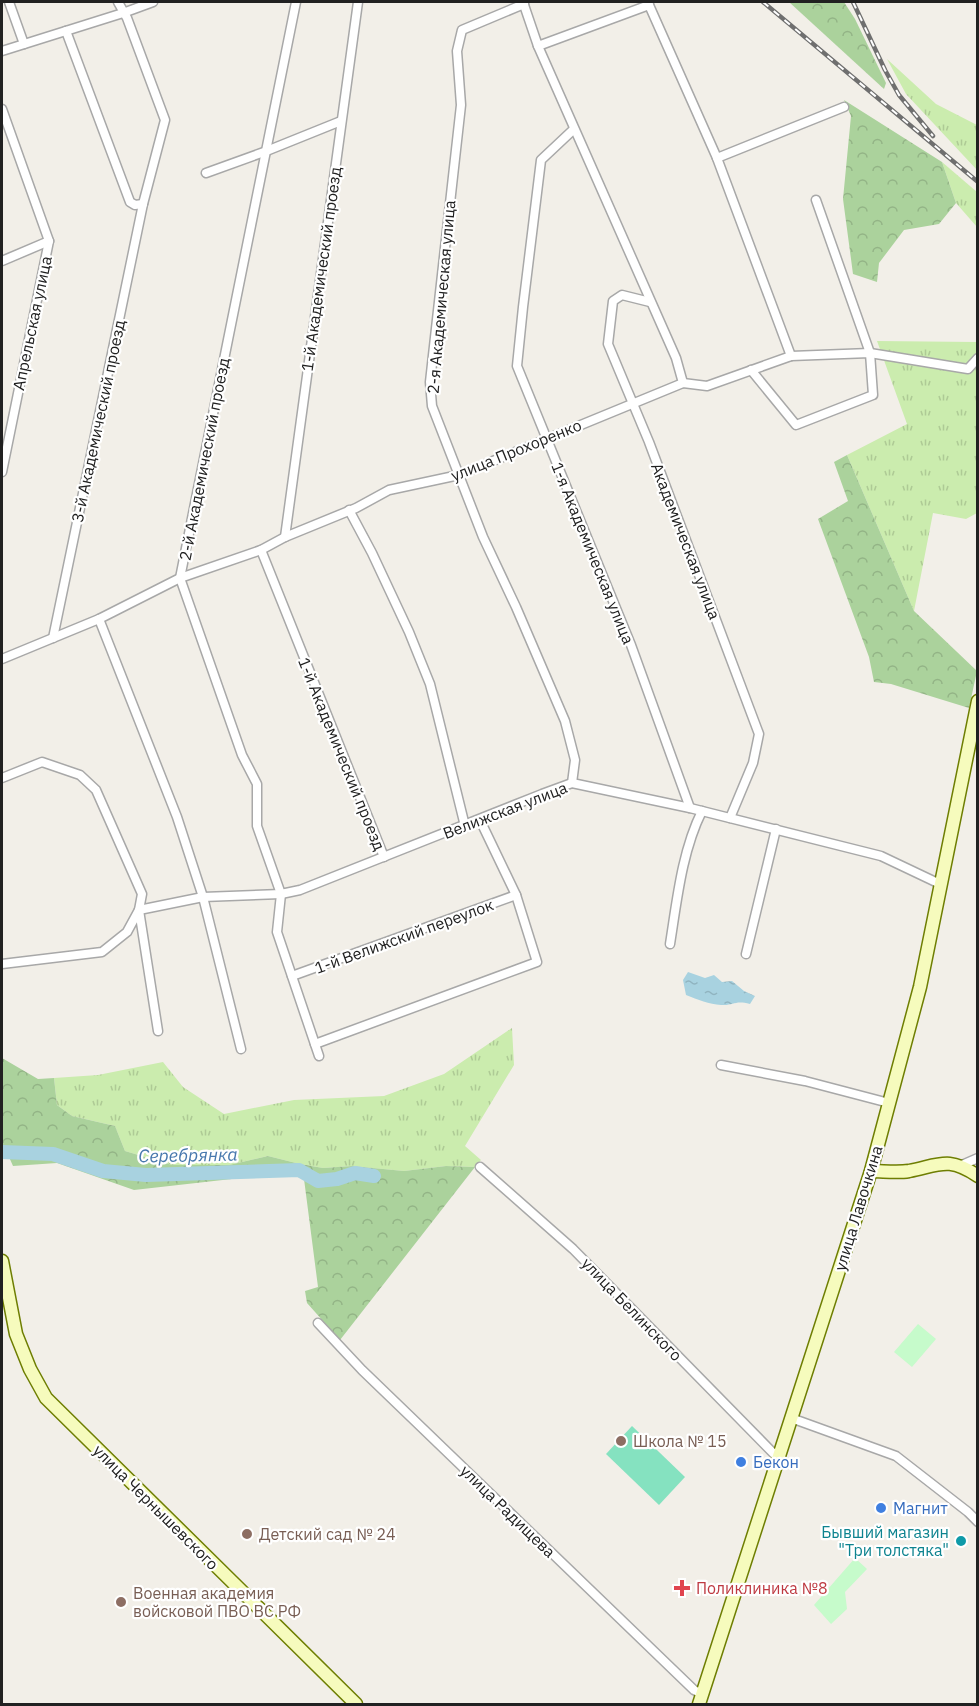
<svg xmlns="http://www.w3.org/2000/svg" width="979" height="1706" font-family="'IBM Plex Sans',sans-serif">
  <style>
    .grass { fill: url(#grass-tufts) }
    .forest { fill: url(#forest-crowns) }
    .park { fill: #c6fbcb }
    .pitch { fill: #85e2c0 }
    .water { fill: url(#water-ripples) }
    .lines { fill: none; stroke-linecap: round; stroke-linejoin: round }
    .river { stroke: #a8d2e0; stroke-width: 14 }
    .street-casing { stroke: #a8a8a8; stroke-width: 11 }
    .secondary-casing { stroke: #6e7e02; stroke-width: 15 }
    .street { stroke: #fff; stroke-width: 8 }
    .secondary { stroke: #f6fbbd; stroke-width: 12 }
    .rail-casing { stroke: #6f6f6f; stroke-width: 4.5 }
    .rail { stroke: #fff; stroke-width: 2; stroke-dasharray: 7; stroke-linecap: butt }
    .education-dot { fill: #8d6e63; stroke: #fff; stroke-width: 2 }
    .shop-dot { fill: #3f7fe0; stroke: #fff; stroke-width: 2 }
    .culture-dot { fill: #0f9aa8; stroke: #fff; stroke-width: 2 }
    .health-dot { fill: #e0444e; stroke: #fff; stroke-width: 2 }
    .labels { text-anchor: middle; dominant-baseline: central; stroke-width: 4.5; stroke-linejoin: round; paint-order: stroke }
    .street-label { font-size: 16px; fill: #212121; stroke: #fff }
    .education-label { font-size: 16px; fill: #785e54; stroke: #fff; text-anchor: start }
    .shop-label { font-size: 16px; fill: #366cbe; stroke: #fff; text-anchor: start }
    .culture-label { font-size: 16px; fill: #0d838f; stroke: #fff; text-anchor: end }
    .health-label { font-size: 16px; fill: #be3a42; stroke: #fff; text-anchor: start }
    .water-label { font-size: 18px; font-style: italic; fill: #4778ad; stroke: #fff }
  </style>
  <defs>
    <pattern id="grass-tufts" width="24" height="20" patternUnits="userSpaceOnUse" patternTransform="scale(1.5)"><rect width="24" height="20" fill="#cbecae"/><path d="M3 7l-1-3M5 7V3M7 7l1-3M15 17l-1-3M17 17v-4M19 17l1-3" fill="none" stroke="#aeca95"/></pattern>
    <pattern id="forest-crowns" width="20" height="18" patternUnits="userSpaceOnUse" patternTransform="scale(1.5)"><rect width="20" height="18" fill="#abd29c"/><path d="M2 6a3 3 0 1 1 6 0M12 15a3 3 0 1 1 6 0" fill="none" stroke="#93b486"/></pattern>
    <pattern id="water-ripples" width="26" height="14" patternUnits="userSpaceOnUse" patternTransform="scale(1.5)"><rect width="26" height="14" fill="#a8d2e0"/><path d="M2 4q2-2 4 0t4 0M15 11q2-2 4 0t4 0" fill="none" stroke="#90b4c0"/></pattern>
  </defs>
  <rect width="100%" height="100%" fill="#f2efe8"/>
  <g class="grass">
    <polygon points="887,59 936,104 977,125 977,170 906,94"/>
    <polygon points="942,162 977,192 977,227 956,203"/>
    <polygon points="877,341 977,342 977,513 966,519 933,513 914,611 847,455 907,424"/>
    <polygon points="512,1028 514,1065 465,1146 481,1160 475,1167 446,1166 404,1171 352,1166 323,1168 300,1164 268,1156 229,1165 172,1165 125,1151 115,1126 72,1116 57,1105 54,1078 98,1075 163,1062 183,1087 224,1114 294,1100 384,1096 444,1074"/>
  </g>
  <g class="forest">
    <polygon points="789,2 844,2 855,19 886,83 884,89"/>
    <polygon points="844,100 942,162 956,203 939,224 904,230 879,263 877,282 853,274 843,199 851,116"/>
    <polygon points="847,455 914,611 977,671 969,708 891,684 874,682 869,657 818,519 848,501 834,462"/>
    <polygon points="2,1058 38,1079 54,1078 57,1105 72,1116 115,1126 125,1151 172,1165 229,1165 268,1156 300,1164 323,1168 352,1166 404,1171 446,1166 475,1167 340,1340 307,1303 305,1291 318,1287 304,1179 286,1173 134,1190 57,1163 13,1166 9,1157 2,1157"/>
  </g>
  <g class="park">
    <polygon points="918,1324 936,1339 912,1367 894,1352"/>
    <polygon points="855,1558 867,1569 845,1592 847,1609 831,1624 814,1605"/>
  </g>
  <polygon class="pitch" points="632,1426 685,1477 659,1505 606,1454"/>
  <path class="water" d="M688,972L705,978L714,975L722,982L732,981L744,991L755,996L750,1004C734,1000 734,1006 721,1005C709,1004 698,1000 686,995L683,980Z"/>
  <g class="lines">
    <polyline class="river" points="2,1152 53,1154 103,1171 146,1175 299,1170 318,1181 337,1179 355,1173 374,1176"/>
    <g class="street-casing">
      <g id="street">
        <polyline points="9,2 24,44"/>
        <polyline points="296,2 180,578 242,755 257,784 257,826 281,894 277,932 319,1056"/>
        <polyline points="523,2 538,46 649,5 648,2"/>
        <polyline points="524,4 462,30 457,51 461,105 430,382 432,406 483,537 516,607 565,721 575,760 572,783"/>
        <polyline points="649,5 717,158 791,356"/>
        <polyline points="66,31 130,202 135,205 143,204"/>
        <polyline points="538,46 676,358 683,383"/>
        <polyline points="2,51 123,13 153,2"/>
        <polyline points="2,109 49,241 2,472"/>
        <polyline points="574,129 541,160 523,307 517,366 631,645 690,808"/>
        <polyline points="717,158 844,107"/>
        <polyline points="206,173 264,152 341,121"/>
        <polyline points="2,261 49,241"/>
        <polyline points="650,302 622,295 613,301 608,344 649,442 759,734 753,763 730,818"/>
        <polyline points="751,370 796,425 873,395 870,353 816,200"/>
        <polyline points="349,510 372,553 409,632 430,684 465,826"/>
        <polyline points="285,537 358,2"/>
        <polyline points="261,550 384,857"/>
        <polyline points="99,619 177,817 203,897 241,1049"/>
        <polyline points="53,638 143,204 165,120 127,18 118,2"/>
        <polyline points="2,659 99,619 180,578 261,550 285,537 356,508 389,490 459,475 683,383 707,386 791,356 870,353 968,369 978,358"/>
        <polyline points="2,778 42,762 80,775 96,790 142,894 139,910 158,1031"/>
        <path d="M670,944C677,900 682,851 702,811"/>
        <polyline points="746,954 776,829"/>
        <polyline points="2,964 102,952 127,932 139,910 203,897 281,894 300,890 542,794 572,783 690,808 881,856 940,884"/>
        <polyline points="292,976 516,895"/>
        <polyline points="315,1044 537,962 516,895 480,820"/>
        <polyline points="721,1065 805,1081 889,1103"/>
        <polyline points="962,1165 978,1158"/>
        <polyline points="480,1167 573,1249 778,1458"/>
        <polyline points="318,1323 362,1370 694,1690 702,1694"/>
        <polyline points="791,1418 896,1456 968,1512 978,1522"/>
      </g>
    </g>
    <g class="secondary-casing">
      <g id="secondary">
        <path d="M871,1171C883,1171 897,1173 909,1171C940,1165 948,1156 978,1176"/>
        <polyline points="2,1261 16,1334 30,1369 46,1398 356,1704"/>
        <polyline points="699,1704 871,1171 920,987 978,701"/>
      </g>
    </g>
    <use href="#street" class="street"/>
    <use href="#secondary" class="secondary"/>
    <g class="rail-casing">
      <g id="rail">
        <polyline points="763,2 978,182"/>
        <polyline points="853,2 885,70 899,95 933,136"/>
      </g>
    </g>
    <use href="#rail" class="rail"/>
  </g>
  <g class="education-dot">
    <circle cx="621" cy="1441" r="6"/>
    <circle cx="247" cy="1534" r="6"/>
    <circle cx="121" cy="1602" r="6"/>
  </g>
  <g class="shop-dot">
    <circle cx="741" cy="1462" r="6"/>
    <circle cx="881" cy="1508" r="6"/>
  </g>
  <circle class="culture-dot" cx="961" cy="1541" r="6"/>
  <path class="health-dot" d="M679 1579h6v6h6v6h-6v6h-6v-6h-6v-6h6z"/>
  <g class="labels">
    <g class="street-label">
      <text transform="translate(321 269) rotate(-82)">1-й Академический проезд</text>
      <text transform="translate(441 297) rotate(-85)">2-я Академическая улица</text>
      <text transform="translate(32 323) rotate(-78)">Апрельская улица</text>
      <text transform="translate(98 421) rotate(-78)">3-й Академический проезд</text>
      <text transform="translate(516 450) rotate(-22)">улица Прохоренко</text>
      <text transform="translate(204 459) rotate(-79)">2-й Академический проезд</text>
      <text transform="translate(686 541) rotate(69)">Академическая улица</text>
      <text transform="translate(593 553) rotate(68)">1-я Академическая улица</text>
      <text transform="translate(342 754) rotate(68)">1-й Академический проезд</text>
      <text transform="translate(505 810) rotate(-21)">Велижская улица</text>
      <text transform="translate(404 936) rotate(-20)">1-й Велижский переулок</text>
      <text transform="translate(858 1208) rotate(-73)">улица Лавочкина</text>
      <text transform="translate(632 1309) rotate(46)">улица Белинского</text>
      <text transform="translate(156 1507) rotate(45)">улица Чернышевского</text>
      <text transform="translate(508 1511) rotate(44)">улица Радищева</text>
    </g>
    <g class="education-label">
      <text x="633" y="1441">Школа № 15</text>
      <text x="259" y="1534">Детский сад № 24</text>
      <text x="133" y="1593">Военная академия<tspan x="133" dy="18">войсковой ПВО ВС РФ</tspan></text>
    </g>
    <g class="shop-label">
      <text x="753" y="1462">Бекон</text>
      <text x="893" y="1508">Магнит</text>
    </g>
    <g class="culture-label">
      <text x="949" y="1532">Бывший магазин<tspan x="949" dy="18">"Три толстяка"</tspan></text>
    </g>
    <g class="health-label">
      <text x="696" y="1588">Поликлиника №8</text>
    </g>
    <g class="water-label">
      <text transform="translate(188 1155) rotate(-1)">Серебрянка</text>
    </g>
  </g>
  <rect width="979" height="1706" fill="none" stroke="#212121" stroke-width="6"/>
</svg>
